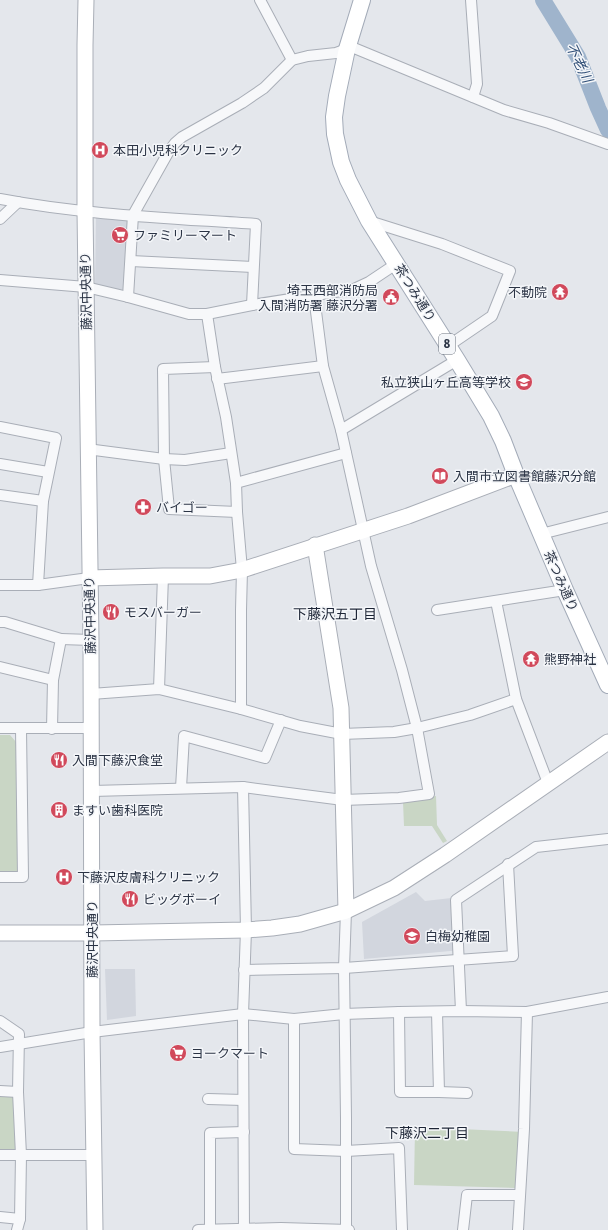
<svg xmlns="http://www.w3.org/2000/svg" width="608" height="1230" font-family="'Fira Sans Condensed','Noto Sans JP',sans-serif">
  <style>
    .built { fill: #d2d6de }
    .green { fill: #c9d6c5 }
    .lines { fill: none; stroke-linecap: round; stroke-linejoin: round }
    .river { stroke: #9fb4cc; stroke-width: 16 }
    .street-casing { stroke: #a9aeb7; stroke-width: 12 }
    .secondary-casing { stroke: #a9aeb7; stroke-width: 17 }
    .primary-casing { stroke: #a3abb8; stroke-width: 18 }
    .street { stroke: #f7f8fa; stroke-width: 10 }
    .secondary { stroke: #fff; stroke-width: 15 }
    .primary { stroke: #fff; stroke-width: 16 }
    .labels { text-anchor: middle; dominant-baseline: central; stroke-width: 3; stroke-linejoin: round; paint-order: stroke }
    .shield { fill: #f4f6f9; stroke: #676e7b; stroke-width: 1 }
    .shield-label { font-size: 12px; font-weight: bold; fill: #2b3445 }
    .poi-label { font-size: 13px; fill: #2b3445; stroke: #f4f6f9; text-anchor: start }
    .street-label { font-size: 13px; fill: #2b3445; stroke: #f4f6f9 }
    .water-label { font-size: 14px; font-style: italic; fill: #34527a; stroke: #f4f6f9 }
    .neighbourhood-label { font-size: 14px; fill: #1d2536; stroke: #f4f6f9 }
  </style>
  <rect width="100%" height="100%" fill="#e4e7ec"/>
  <g class="built">
    <polygon points="96,215 129,220 124,290 95,286"/>
    <polygon points="416,892 425,901 460,897 461,950 364,959 362,922"/>
    <polygon points="105,969 135,969 136,1016 107,1020"/>
  </g>
  <g class="green">
    <polygon points="0,735 10,735 16,742 16,767 21,770 21,872 0,875"/>
    <polygon points="436,796 437,825 447,841 443,843 432,826 404,826 403,802"/>
    <polygon points="18,1092 15,1149 0,1149 0,1095"/>
    <polygon points="415,1127 524,1132 515,1188 414,1185"/>
  </g>
  <g class="lines">
    <polyline class="river" points="543,0 578,57 598,108 608,130"/>
    <g class="street-casing">
      <g id="street">
        <polyline points="260,0 292,60"/>
        <polyline points="471,0 477,84 473,97"/>
        <path d="M0,199C84,215 170,218 256,224L252,305"/>
        <polyline points="0,219 18,202"/>
        <polyline points="369,221 442,244 510,271 492,316 448,346"/>
        <polyline points="131,261 253,267"/>
        <polyline points="0,280 86,287 128,297 189,314 207,314 252,305 354,289 369,282 396,264"/>
        <polyline points="128,297 133,215 169,151 175,143 182,137 242,103 264,88 292,60 308,56 336,53 347,49 354,48 504,110 549,123 608,144"/>
        <polyline points="207,314 215,367 226,417 236,483 237,512 242,570 241,610 241,709"/>
        <polyline points="215,367 163,369 164,459 169,509 237,512"/>
        <polyline points="217,379 323,366"/>
        <polyline points="0,427 56,438 43,501 38,585"/>
        <polyline points="341,430 457,360"/>
        <polyline points="87,449 164,459 185,460 231,453"/>
        <polyline points="0,464 48,472"/>
        <polyline points="236,483 346,453"/>
        <polyline points="0,495 43,501"/>
        <polyline points="541,534 608,517"/>
        <polyline points="0,585 38,585 89,578"/>
        <polyline points="496,601 516,699 548,783"/>
        <polyline points="437,610 565,590"/>
        <polyline points="0,622 5,622 61,639 53,680 52,729"/>
        <polyline points="61,639 91,640"/>
        <polyline points="0,667 53,680"/>
        <polyline points="159,689 163,576"/>
        <polyline points="91,694 159,689 241,709 300,726 342,734 394,732 417,728 470,715 516,699"/>
        <polyline points="0,728 91,728"/>
        <polyline points="243,787 246,930 243,1014 244,1229"/>
        <polyline points="181,788 184,736 265,758 281,720"/>
        <polyline points="92,791 243,787 343,800 399,798 429,794 417,728 402,670 371,566 341,430 323,366 314,296"/>
        <polyline points="0,877 23,877 21,729"/>
        <polyline points="244,970 344,968 513,956 508,864"/>
        <polyline points="461,1011 456,900 536,847 608,839"/>
        <polyline points="399,1012 400,1092 439,1092 437,1012"/>
        <polyline points="294,1019 294,1149 346,1151 399,1148 402,1230"/>
        <polyline points="0,1021 19,1034 18,1092 21,1155 20,1219 17,1230"/>
        <polyline points="0,1047 92,1032 243,1014 294,1019 344,1014 399,1012 461,1011 527,1012 608,997"/>
        <polyline points="0,1091 18,1092"/>
        <polyline points="439,1092 467,1093"/>
        <polyline points="208,1099 243,1100"/>
        <polyline points="0,1155 94,1155"/>
        <polyline points="0,1217 20,1219"/>
        <polyline points="210,1229 210,1133 244,1132"/>
        <polyline points="198,1230 281,1228 349,1230"/>
        <polyline points="346,1230 346,1118 344,968 346,911"/>
        <polyline points="463,1230 467,1195 520,1195"/>
        <polyline points="518,1230 524,1129 527,1012"/>
      </g>
    </g>
    <g class="secondary-casing">
      <g id="secondary">
        <polyline points="86,0 85,45 85,211 91,640 92,1032 95,1230"/>
        <polyline points="315,545 341,708 346,911"/>
        <polyline points="89,578 163,576 210,576 242,570 408,516 516,475"/>
        <polyline points="0,933 93,933 246,930 272,928 300,924 346,911 394,888 445,855 608,742"/>
      </g>
    </g>
    <g class="primary-casing">
      <polyline id="primary" points="362,0 347,49 337,96 334,117 335,134 341,162 348,180 369,221 457,360 491,416 503,441 516,475 565,590 608,685"/>
    </g>
    <use href="#street" class="street"/>
    <use href="#secondary" class="secondary"/>
    <use href="#primary" class="primary"/>
  </g>
  <defs>
    <g id="hospital-disc" transform="scale(0.9)"><circle r="9.5" fill="#d1495b" stroke="#f4f6f9"/><path d="M-5-5h3v3.5h4V-5h3V5h-3V1.5h-4V5h-3Z" fill="#fff"/></g>
    <g id="supermarket-disc" transform="scale(0.9)"><circle r="9.5" fill="#d1495b" stroke="#f4f6f9"/><path d="M-6-5.5h2.5l.6 2H6L4.5 2H-2.5L-4.4-4H-6ZM-1.5 3.2a1.3 1.3 0 1 0 .1 0ZM3 3.2a1.3 1.3 0 1 0 .1 0Z" fill="#fff"/></g>
    <g id="temple-disc" transform="scale(0.9)"><circle r="9.5" fill="#d1495b" stroke="#f4f6f9"/><path d="M0-6L5-2H3V0L6.5 2.5H4V6H1.5V3h-3V6H-4V2.5H-6.5L-3 0V-2H-5Z" fill="#fff"/></g>
    <g id="civic-disc" transform="scale(0.9)"><circle r="9.5" fill="#d1495b" stroke="#f4f6f9"/><path d="M-.6-6.5H3V-4.5H.6V-3L4-1V1h2V6H-6V1h2V-1L-.6-3ZM-1.2 2.5V6h2.4V2.5Z" fill="#fff"/></g>
    <g id="school-disc" transform="scale(0.9)"><circle r="9.5" fill="#d1495b" stroke="#f4f6f9"/><path d="M0-5L7-2L0 1L-7-2ZM-4 1L0 2.5L4 1V4Q0 6-4 4Z" fill="#fff"/></g>
    <g id="library-disc" transform="scale(0.9)"><circle r="9.5" fill="#d1495b" stroke="#f4f6f9"/><path d="M-6-4Q-3-5.5-.7-3.5V5Q-3 3-6 4ZM6-4Q3-5.5 .7-3.5V5Q3 3 6 4Z" fill="#fff"/></g>
    <g id="pharmacy-disc" transform="scale(0.9)"><circle r="9.5" fill="#d1495b" stroke="#f4f6f9"/><path d="M-2-6h4v4h4v4h-4v4h-4v-4h-4v-4h4Z" fill="#fff"/></g>
    <g id="restaurant-disc" transform="scale(0.9)"><circle r="9.5" fill="#d1495b" stroke="#f4f6f9"/><path d="M-5-6h1v4h1v-4h1v4h1v-4h1v5L-1.5 .5V6h-2V.5L-5-1ZM5-6V6H3V1.5H1.5Q1.5-4 5-6Z" fill="#fff"/></g>
    <g id="building-disc" transform="scale(0.9)"><circle r="9.5" fill="#d1495b" stroke="#f4f6f9"/><path d="M-4-6H4V6H1V3H-1V6H-4ZM-2.5-4.3h1.7v1.8h-1.7ZM.8-4.3h1.7v1.8H.8ZM-2.5-1h1.7V.8h-1.7ZM.8-1h1.7V.8H.8Z" fill="#fff"/></g>
  </defs>
  <g fill-rule="evenodd">
    <use href="#hospital-disc" x="100" y="150"/>
    <use href="#supermarket-disc" x="120" y="235"/>
    <use href="#temple-disc" x="560" y="292"/>
    <use href="#civic-disc" x="391" y="297"/>
    <use href="#school-disc" x="524" y="382"/>
    <use href="#library-disc" x="440" y="476"/>
    <use href="#pharmacy-disc" x="143" y="507"/>
    <use href="#restaurant-disc" x="111" y="612"/>
    <use href="#temple-disc" x="531" y="659"/>
    <use href="#restaurant-disc" x="59" y="760"/>
    <use href="#building-disc" x="59" y="810"/>
    <use href="#hospital-disc" x="64" y="877"/>
    <use href="#restaurant-disc" x="130" y="899"/>
    <use href="#school-disc" x="412" y="936"/>
    <use href="#supermarket-disc" x="178" y="1053"/>
  </g>
  <g class="labels">
    <rect class="shield" x="439" y="334" width="16" height="20" rx="3"/>
    <g class="shield-label">
      <text x="447" y="344">8</text>
    </g>
    <g class="poi-label">
      <text x="113" y="150">本田小児科クリニック</text>
      <text x="133" y="235">ファミリーマート</text>
      <text x="378" y="290" text-anchor="end">埼玉西部消防局<tspan x="378" dy="15">入間消防署 藤沢分署</tspan></text>
      <text x="547" y="292" text-anchor="end">不動院</text>
      <text x="511" y="382" text-anchor="end">私立狭山ヶ丘高等学校</text>
      <text x="453" y="476">入間市立図書館藤沢分館</text>
      <text x="156" y="507">バイゴー</text>
      <text x="124" y="612">モスバーガー</text>
      <text x="544" y="659">熊野神社</text>
      <text x="72" y="760">入間下藤沢食堂</text>
      <text x="72" y="810">ますい歯科医院</text>
      <text x="77" y="877">下藤沢皮膚科クリニック</text>
      <text x="143" y="899">ビッグボーイ</text>
      <text x="425" y="936">白梅幼稚園</text>
      <text x="191" y="1053">ヨークマート</text>
    </g>
    <g class="street-label">
      <text transform="translate(86 291) rotate(-91)">藤沢中央通り</text>
      <text transform="translate(415 293) rotate(58)">茶つみ通り</text>
      <text transform="translate(561 581) rotate(66)">茶つみ通り</text>
      <text transform="translate(90 615) rotate(-91)">藤沢中央通り</text>
      <text transform="translate(92 939) rotate(-90)">藤沢中央通り</text>
    </g>
    <g class="water-label">
      <text transform="translate(579 63) rotate(64)">不老川</text>
    </g>
    <g class="neighbourhood-label">
      <text x="335" y="614">下藤沢五丁目</text>
      <text x="427" y="1133">下藤沢二丁目</text>
    </g>
  </g>
</svg>
